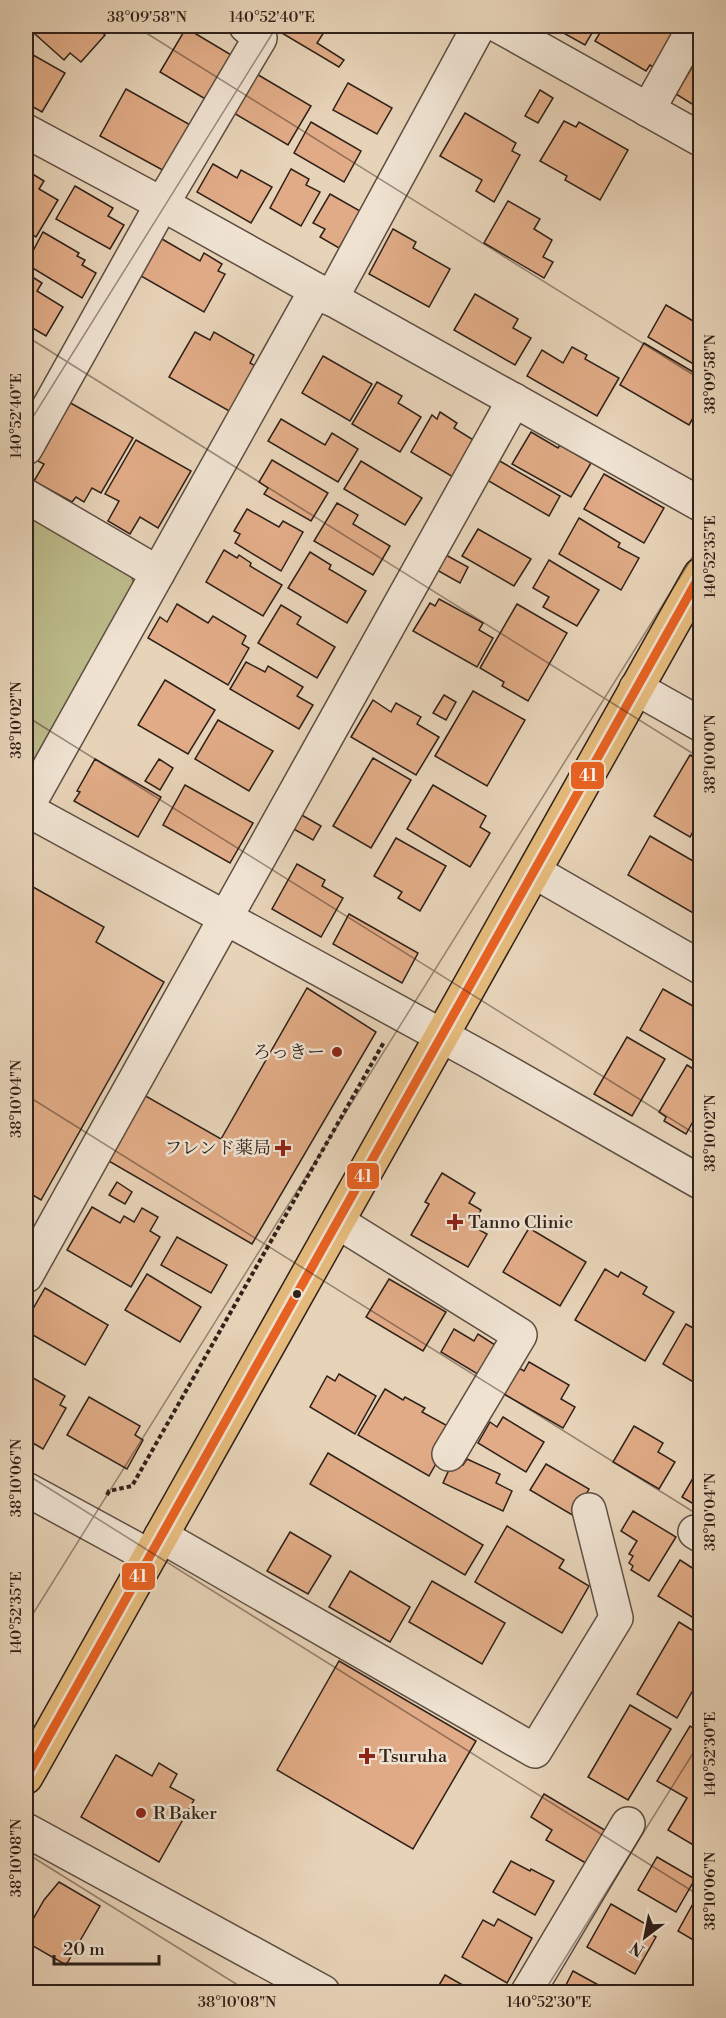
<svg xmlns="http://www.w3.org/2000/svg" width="726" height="2018" font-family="'Libre Bodoni','Noto Serif JP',serif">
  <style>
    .green { fill: #bcba8a; stroke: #766e52; stroke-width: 1.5 }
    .building { fill: #e0ab86; stroke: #302119; stroke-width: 1.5 }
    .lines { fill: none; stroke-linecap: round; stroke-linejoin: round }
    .minor-casing { stroke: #5e4e41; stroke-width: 36 }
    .major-casing { stroke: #302119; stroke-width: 36 }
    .path { stroke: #302119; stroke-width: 4; stroke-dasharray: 4.5 3; stroke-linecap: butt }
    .minor { stroke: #efe2d1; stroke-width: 33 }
    .major { stroke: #e4ba7c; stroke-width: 33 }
    .bus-1-casing { stroke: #efe2d1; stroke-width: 14 }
    .bus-1 { stroke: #e86222; stroke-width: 9 }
    .ticks { fill: none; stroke: #302119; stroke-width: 1.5; stroke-opacity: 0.45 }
    .poi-dot { fill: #8f2418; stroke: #efe2d1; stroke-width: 2 }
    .bus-dot { fill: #302119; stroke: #efe2d1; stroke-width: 2 }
    .labels { text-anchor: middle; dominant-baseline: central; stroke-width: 5; stroke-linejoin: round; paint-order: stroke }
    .poi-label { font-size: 18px; fill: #302119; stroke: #efe2d1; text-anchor: start }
    .line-badge { stroke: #efe2d1; stroke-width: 2 }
    .badge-label { font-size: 16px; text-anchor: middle; font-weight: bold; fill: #fff }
    .neatline { fill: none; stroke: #302119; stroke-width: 2 }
    .ticks-label { font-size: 15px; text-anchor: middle; fill: #302119 }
  </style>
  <rect width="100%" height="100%" fill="#e7d3b8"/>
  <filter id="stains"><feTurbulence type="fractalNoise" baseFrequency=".00333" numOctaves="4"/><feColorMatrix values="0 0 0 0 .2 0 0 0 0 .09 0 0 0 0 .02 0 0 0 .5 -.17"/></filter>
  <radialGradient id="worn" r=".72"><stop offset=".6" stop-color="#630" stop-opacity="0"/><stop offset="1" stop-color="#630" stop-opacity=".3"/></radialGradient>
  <polygon class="green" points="26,508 129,568 134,585 32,763 26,764"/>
  <g class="building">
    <polygon points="26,26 94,26 105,35 81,62 70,53 64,60"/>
    <polygon points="270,26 328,26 317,43 344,60 339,67"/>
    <polygon points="551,26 596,26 585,45"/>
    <polygon points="604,26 659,26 676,36 657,69 650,65 646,71 595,41"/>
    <polygon points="186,28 238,59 212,103 160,72"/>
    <polygon points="26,51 65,73 42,112 26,103"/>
    <polygon points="694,64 700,68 700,109 676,94"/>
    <polygon points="255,73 311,106 288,145 232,112"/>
    <polygon points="348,83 392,108 377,134 333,110"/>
    <polygon points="126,89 194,127 168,173 100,136"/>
    <polygon points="540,90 553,98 538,123 525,116"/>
    <polygon points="465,113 516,143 512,151 520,155 494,202 476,191 482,180 440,156"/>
    <polygon points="564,121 576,127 579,122 628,150 600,200 565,180 567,176 540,161"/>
    <polygon points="311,122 361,151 344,182 294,153"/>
    <polygon points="213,164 237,178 241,170 272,187 251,223 197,192"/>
    <polygon points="291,169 309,179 306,185 320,192 301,226 270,208"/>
    <polygon points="26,170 44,181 39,189 58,200 36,237 26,231"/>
    <polygon points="75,186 113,208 108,216 124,225 110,249 56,219"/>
    <polygon points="330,194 360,211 339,248 320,237 325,229 313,223"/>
    <polygon points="508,201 540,219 534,229 552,240 543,257 553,262 544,278 484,243"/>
    <polygon points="393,229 416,242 413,248 450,269 429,307 369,274"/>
    <polygon points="43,232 79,253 77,256 85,260 82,265 96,273 82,298 26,264"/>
    <polygon points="162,239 200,261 204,253 222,264 218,271 225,274 204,312 141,276"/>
    <polygon points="26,273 42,283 37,291 63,307 46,336 26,324"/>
    <polygon points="475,294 518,319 513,328 531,338 515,365 454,330"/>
    <polygon points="666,305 700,325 700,368 648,337"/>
    <polygon points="195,332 210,340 214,332 254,355 250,363 257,367 231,412 169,377"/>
    <polygon points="644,343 700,376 700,406 689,425 620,385"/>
    <polygon points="572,347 587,355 585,359 619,378 597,416 527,376 542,350 563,363"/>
    <polygon points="323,356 372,384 350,421 302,393"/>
    <polygon points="377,382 402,396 398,403 421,417 400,452 352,424"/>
    <polygon points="67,401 133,438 101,493 92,488 84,502 76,497 72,502 34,481 44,464 34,459"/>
    <polygon points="440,412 457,423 454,428 475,441 453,477 411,452 432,415 437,419"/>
    <polygon points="281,419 325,445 332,433 358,449 338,482 268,441"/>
    <polygon points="531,432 558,448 560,445 591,463 571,497 512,464"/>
    <polygon points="136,440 191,471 158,528 140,517 130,534 108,521 119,501 105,494"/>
    <polygon points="272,460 328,493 311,521 264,494 268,488 259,482"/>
    <polygon points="498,460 560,496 549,516 487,480"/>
    <polygon points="361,461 422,498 405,525 344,489"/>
    <polygon points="604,474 664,508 644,543 584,509"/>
    <polygon points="337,503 358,515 353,524 390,546 373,575 314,541"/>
    <polygon points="247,509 279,527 283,521 303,532 281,571 235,543 240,534 234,531"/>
    <polygon points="579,518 620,543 618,547 639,558 621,590 559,554"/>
    <polygon points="478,529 531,559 514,586 462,556"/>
    <polygon points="224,550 237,558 239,555 251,563 250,566 282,585 263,616 206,582"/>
    <polygon points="310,552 331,565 329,569 366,591 347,623 288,588"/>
    <polygon points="444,554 468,567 460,583 435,569"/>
    <polygon points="549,560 599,590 577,626 543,607 549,597 533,588"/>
    <polygon points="439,599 483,623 479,630 493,638 477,667 413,631 430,603 435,606"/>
    <polygon points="177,604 208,623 213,616 246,636 242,644 249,648 228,685 148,638 160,617 167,622"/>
    <polygon points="517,604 567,633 528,701 502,686 504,682 480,668"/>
    <polygon points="281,605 301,617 297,624 335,647 317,678 258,643"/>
    <polygon points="246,662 265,672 268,666 303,687 297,696 313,705 299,729 230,689"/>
    <polygon points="165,680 215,710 188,754 138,725"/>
    <polygon points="473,691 525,720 487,786 435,756"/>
    <polygon points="444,695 456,702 446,720 433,713"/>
    <polygon points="373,700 391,712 396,703 421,717 417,724 439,737 416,775 351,737"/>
    <polygon points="218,720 273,751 249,791 195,759"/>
    <polygon points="690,755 700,761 700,819 690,837 654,816"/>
    <polygon points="373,758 411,780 371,848 333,826"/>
    <polygon points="95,759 161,797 138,837 74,801 80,792 77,791"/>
    <polygon points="159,759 173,768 160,790 145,781"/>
    <polygon points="185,785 253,823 230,863 163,825"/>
    <polygon points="433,785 486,816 480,827 490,833 470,867 407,829"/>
    <polygon points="300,814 321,826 313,840 292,828"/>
    <polygon points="650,836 700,865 700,917 628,875"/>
    <polygon points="396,838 446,866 420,911 398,898 402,892 374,876"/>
    <polygon points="297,864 325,880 322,886 343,898 321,937 272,909"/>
    <polygon points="26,883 104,927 96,942 164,982 41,1200 26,1191"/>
    <polygon points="349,914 418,953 402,983 333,944"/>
    <polygon points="307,988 376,1032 252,1244 107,1160 144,1095 221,1139"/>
    <polygon points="663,989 700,1010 700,1065 640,1030"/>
    <polygon points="627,1037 665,1059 632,1116 594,1094"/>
    <polygon points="687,1065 700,1073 700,1109 686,1134 664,1121 666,1117 659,1112"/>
    <polygon points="442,1173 475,1193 469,1203 481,1210 472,1226 487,1234 468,1267 411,1235 429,1204 425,1202"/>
    <polygon points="117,1182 132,1192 125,1204 109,1195"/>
    <polygon points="92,1207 120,1223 124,1216 134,1222 142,1208 158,1217 150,1231 160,1237 131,1287 67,1250"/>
    <polygon points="529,1228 586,1262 560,1306 503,1272"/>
    <polygon points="177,1237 227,1265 211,1293 161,1265"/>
    <polygon points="605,1269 618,1277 621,1272 647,1287 643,1294 674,1312 645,1361 575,1320"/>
    <polygon points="147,1274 201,1307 180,1342 125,1310"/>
    <polygon points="389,1279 446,1312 423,1351 366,1317"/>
    <polygon points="45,1288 108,1325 85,1365 26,1331 26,1321"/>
    <polygon points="686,1324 700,1332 700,1386 663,1364"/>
    <polygon points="454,1329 474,1341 478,1334 503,1350 486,1379 441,1352"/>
    <polygon points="529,1362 569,1385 561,1399 575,1407 563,1428 502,1393 517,1367 524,1371"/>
    <polygon points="26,1374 65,1396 60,1405 66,1408 43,1449 26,1439"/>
    <polygon points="339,1374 376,1396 355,1434 310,1407 327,1376 335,1381"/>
    <polygon points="385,1389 403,1400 405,1397 425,1408 422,1412 455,1430 429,1476 358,1435"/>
    <polygon points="89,1397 140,1426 135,1435 143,1440 127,1469 67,1435"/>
    <polygon points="503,1417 544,1442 526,1472 478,1443 490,1422 497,1427"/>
    <polygon points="634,1426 663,1443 658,1452 675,1462 659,1489 613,1462"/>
    <polygon points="328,1453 483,1545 465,1575 310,1484"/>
    <polygon points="467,1459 500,1474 496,1483 512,1491 503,1511 443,1483 453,1461 463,1465"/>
    <polygon points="546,1464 589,1489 574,1516 530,1490"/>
    <polygon points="700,1466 700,1508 682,1497"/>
    <polygon points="633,1511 676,1537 649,1581 631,1570 633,1566 629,1563 633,1556 629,1554 637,1541 621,1531"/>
    <polygon points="507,1526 564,1560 559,1568 589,1586 562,1633 475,1582"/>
    <polygon points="290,1532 331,1556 308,1594 267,1571"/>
    <polygon points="680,1560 700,1573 700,1622 658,1596"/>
    <polygon points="350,1571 410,1607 390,1642 329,1607"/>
    <polygon points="432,1581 505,1623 482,1664 409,1622"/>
    <polygon points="679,1622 700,1635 700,1678 677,1718 637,1694"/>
    <polygon points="339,1661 476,1741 413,1849 277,1770"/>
    <polygon points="630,1705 671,1729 628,1800 588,1777"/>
    <polygon points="690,1726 700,1733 700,1849 668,1830 687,1798 657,1781"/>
    <polygon points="116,1755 152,1776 159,1763 177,1774 170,1787 194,1800 159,1862 81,1817"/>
    <polygon points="544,1794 608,1832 589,1865 546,1840 552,1830 531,1817"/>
    <polygon points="657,1857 695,1879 676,1912 638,1890"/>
    <polygon points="511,1861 530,1871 531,1869 554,1881 535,1915 493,1892"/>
    <polygon points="59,1882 100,1906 66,1965 26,1942 32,1921 44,1900"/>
    <polygon points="700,1891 700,1944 678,1931"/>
    <polygon points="611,1904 649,1926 646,1931 656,1937 635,1974 587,1947"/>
    <polygon points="498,1919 532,1938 507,1983 462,1957 483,1920 494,1926"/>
    <polygon points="573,1971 611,1992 563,1991"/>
    <polygon points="445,1975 475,1992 435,1992"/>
  </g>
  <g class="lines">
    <g class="minor-casing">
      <g id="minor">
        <polyline points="499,26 700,139"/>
        <polyline points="648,110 695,26"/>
        <polyline points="26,131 162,204 700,504"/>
        <polyline points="331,299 479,26"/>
        <polyline points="26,448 162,204 260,38 246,26"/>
        <polyline points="26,496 158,573"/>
        <polyline points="636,688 700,724"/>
        <polyline points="26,809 486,1060 700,1182"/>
        <polyline points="26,809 316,290"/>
        <polyline points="535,872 700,967"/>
        <polyline points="338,1222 520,1335 449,1454"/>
        <polyline points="26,1276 514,400"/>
        <polyline points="26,1489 149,1556"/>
        <polyline points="695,1532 700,1535"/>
        <polyline points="161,1536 535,1751 616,1618 589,1510"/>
        <polyline points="26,1830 323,1992"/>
        <polyline points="528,1992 628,1824"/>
      </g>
    </g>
    <g class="major-casing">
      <polyline id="major" points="26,1777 700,575"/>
    </g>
    <polyline class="path" points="107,1495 109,1491 132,1486 384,1042"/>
    <use href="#minor" class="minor"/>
    <use href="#major" class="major"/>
    <g class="bus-1-casing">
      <polyline id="bus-1" points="26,1777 700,575"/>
    </g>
    <use href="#bus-1" class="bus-1"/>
  </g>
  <path class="ticks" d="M135,26L700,379M26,336L700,758M26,428L277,26M26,716L700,1137M26,1095L700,1516M26,1474L700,1896M26,1625L700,545M26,1853L249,1992M544,1992L700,1742"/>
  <g class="poi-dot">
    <circle cx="337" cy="1052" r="6"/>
    <path d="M280 1139h6v6h6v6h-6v6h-6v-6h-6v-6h6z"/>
    <path d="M452 1213h6v6h6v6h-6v6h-6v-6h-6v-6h6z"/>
    <path d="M364 1747h6v6h6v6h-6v6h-6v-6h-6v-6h6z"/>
    <circle cx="141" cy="1813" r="6"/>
  </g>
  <circle class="bus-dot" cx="297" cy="1294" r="5"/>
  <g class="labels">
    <g class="poi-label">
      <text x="325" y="1052" text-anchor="end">ろっきー</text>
      <text x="271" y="1148" text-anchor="end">フレンド薬局</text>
      <text x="468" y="1222">Tanno Clinic</text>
      <text x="379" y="1756">Tsuruha</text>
      <text x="153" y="1813">R Baker</text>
    </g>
  </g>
  <g class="line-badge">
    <rect x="570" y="761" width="35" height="29" rx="6" fill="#e86222"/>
    <rect x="346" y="1162" width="34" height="28" rx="6" fill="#e86222"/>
    <rect x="121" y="1562" width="35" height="29" rx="6" fill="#e86222"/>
  </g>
  <g class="badge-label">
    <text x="588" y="781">41</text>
    <text x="363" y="1182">41</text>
    <text x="138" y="1582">41</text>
  </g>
  <rect width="726" height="2018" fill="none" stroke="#e7d3b8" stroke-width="66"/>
  <g transform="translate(645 1937) rotate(212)" stroke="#efe2d1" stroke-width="4.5" paint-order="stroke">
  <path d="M0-4.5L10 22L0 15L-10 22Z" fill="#302119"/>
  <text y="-9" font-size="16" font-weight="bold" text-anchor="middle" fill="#302119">N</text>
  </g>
  <path d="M54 1955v9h105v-9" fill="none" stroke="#302119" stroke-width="3"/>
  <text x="63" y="1955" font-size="18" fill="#302119" stroke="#efe2d1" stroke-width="4.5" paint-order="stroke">20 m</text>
  <rect x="33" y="33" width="660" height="1952" class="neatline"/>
  <g class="ticks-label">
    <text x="147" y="22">38°09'58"N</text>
    <text x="272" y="22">140°52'40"E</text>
    <text transform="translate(710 374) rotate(-90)" y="5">38°09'58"N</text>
    <text transform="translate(16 416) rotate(-90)" y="5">140°52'40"E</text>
    <text transform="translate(710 557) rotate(-90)" y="5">140°52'35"E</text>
    <text transform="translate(16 720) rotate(-90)" y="5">38°10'02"N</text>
    <text transform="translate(710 754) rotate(-90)" y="5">38°10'00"N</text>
    <text transform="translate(16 1099) rotate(-90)" y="5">38°10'04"N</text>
    <text transform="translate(710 1133) rotate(-90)" y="5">38°10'02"N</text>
    <text transform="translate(16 1478) rotate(-90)" y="5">38°10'06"N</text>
    <text transform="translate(710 1512) rotate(-90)" y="5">38°10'04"N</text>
    <text transform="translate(16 1613) rotate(-90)" y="5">140°52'35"E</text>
    <text transform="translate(710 1754) rotate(-90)" y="5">140°52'30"E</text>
    <text transform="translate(16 1858) rotate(-90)" y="5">38°10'08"N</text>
    <text transform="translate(710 1891) rotate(-90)" y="5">38°10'06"N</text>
    <text x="237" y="2007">38°10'08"N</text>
    <text x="549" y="2007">140°52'30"E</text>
  </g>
  <rect width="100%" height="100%" filter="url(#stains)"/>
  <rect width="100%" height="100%" fill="url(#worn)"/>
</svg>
